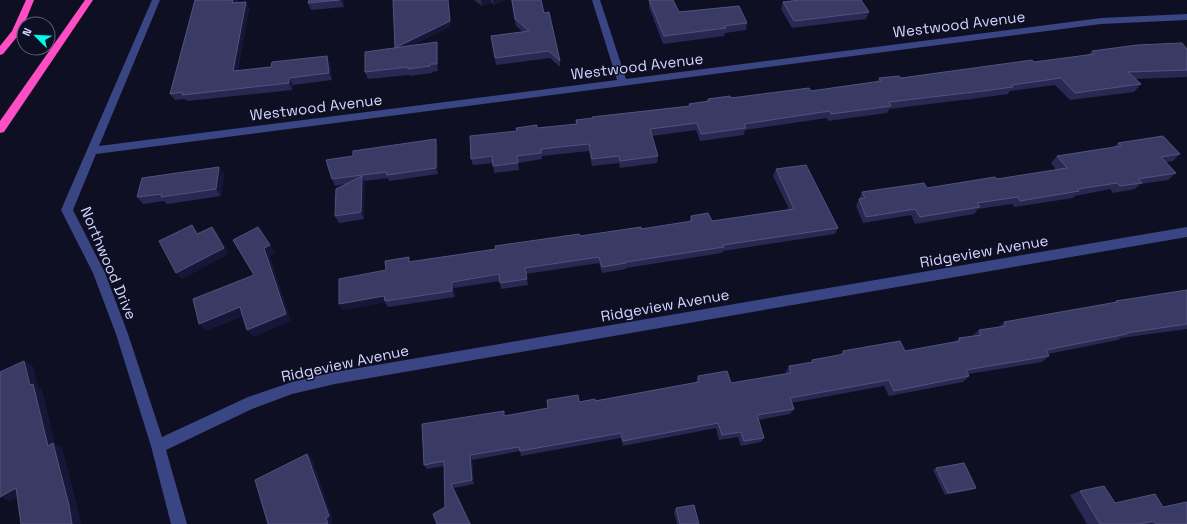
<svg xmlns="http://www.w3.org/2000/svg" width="1187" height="524" font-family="'Space Grotesk',sans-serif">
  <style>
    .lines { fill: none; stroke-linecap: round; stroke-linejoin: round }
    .minor { fill: #3a4583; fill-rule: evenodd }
    .highway { fill: #fe4ec3; fill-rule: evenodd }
    .wall { fill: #282852 }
    .shaded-wall { fill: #161638 }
    .building { fill: #3a3b65; stroke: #52537d }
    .labels { text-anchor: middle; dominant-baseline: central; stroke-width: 3; stroke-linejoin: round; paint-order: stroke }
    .street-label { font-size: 15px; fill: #d2d5ff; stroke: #0f0f24 }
  </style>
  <rect width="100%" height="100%" fill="#0f0f24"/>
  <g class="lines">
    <polygon class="minor" points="152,0 160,0 99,146 617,80 592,0 600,0 626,79 1101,18 1187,14 1187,20 1101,24 96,154 73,210 105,273 128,334 162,437 248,397 292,382 335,372 1187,227 1187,237 335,384 292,394 252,409 166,450 187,524 171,524 151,446 116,334 93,273 61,210"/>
    <g class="highway">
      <polygon points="26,0 34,0 21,32 3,54 0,55 0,46 12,31"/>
      <polygon points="85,0 93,0 4,132 0,133 0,121"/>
    </g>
  </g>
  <g class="wall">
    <polygon points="195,0 238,0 237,3 246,2 249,8 238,71 330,63 332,80 293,85 292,90 187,101 185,99 175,100 170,94"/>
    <polygon points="309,0 344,0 344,7 311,10 308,3"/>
    <polygon points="474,0 504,0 494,5 491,2 482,6"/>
    <polygon points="511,0 541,0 544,13 560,61 560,67 550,58 496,65 491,36 523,32 516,26"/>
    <polygon points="649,0 679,12 747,23 746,30 725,33 724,36 663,44 649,7"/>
    <polygon points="783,2 869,12 866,19 792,28 781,9"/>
    <polygon points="451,26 411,46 438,50 438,71 432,72 432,73 410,76 409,75 368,79 365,72 395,48"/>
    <polygon points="1187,49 1187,77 1135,79 1141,84 1134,92 1070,100 1055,85 1010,91 1008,94 979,98 889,109 887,113 828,121 827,118 745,130 744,135 700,141 696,130 652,136 658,156 657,163 620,168 619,163 592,166 589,151 542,156 542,159 518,163 519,170 494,173 493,163 473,165 471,159 537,128 576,125 576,120 592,119 592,117 689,106 689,104 707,101 708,99 731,98 811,91 877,82 879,78 901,78 1034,62 1088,55 1092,51"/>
    <polygon points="1118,143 1180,154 1173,161 1166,162 1176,173 1168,180 1140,184 1135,189 1113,193 1110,189 1075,196 1073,198 1015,207 1012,204 978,209 974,214 915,224 911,215 863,223 856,206 862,192 927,188 997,179 1056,170 1051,163 1057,156 1114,147"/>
    <polygon points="438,146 438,174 389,181 388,178 364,181 364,219 339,223 335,216 345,184 335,186 332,179"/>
    <polygon points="776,169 838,228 835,234 723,251 722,253 626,268 626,269 602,273 599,263 526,274 528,285 501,289 500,281 454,288 455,297 388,307 385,302 343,310 339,304 386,270 411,261 496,249 580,236 641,229 689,222 691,216 712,221 789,209 773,176"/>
    <polygon points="224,174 221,196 167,204 164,201 143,204 137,197"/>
    <polygon points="1187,290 1187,329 1121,338 1118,340 1048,354 1049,356 1042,362 968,374 969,376 963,382 889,396 884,386 791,403 794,409 790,414 758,420 764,438 761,442 741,446 738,437 719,440 716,428 623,446 621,438 521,456 520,451 472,460 474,484 454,488 471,524 437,524 445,507 444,466 427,469 424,465 548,408 579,402 595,401 696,382 698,376 731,383 786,373 786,372 789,366 810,363 812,360 840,355 843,351 905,351 956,341 959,338 972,336 979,330 999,327 1004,322 1114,303 1116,301"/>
    <polygon points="936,468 976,488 972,490 945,495 933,470"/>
    <polygon points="1080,491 1115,503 1163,507 1187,524 1087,524 1070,495"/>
    <polygon points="676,508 699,524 677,524 674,512"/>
  </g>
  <g class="shaded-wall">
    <polygon points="233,0 238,0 236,10 232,3"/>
    <polygon points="341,0 344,0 344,7"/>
    <polygon points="448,0 451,26 397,53 395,48"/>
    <polygon points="481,0 491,0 491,2 482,6"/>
    <polygon points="493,0 504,0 494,5"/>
    <polygon points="246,2 249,8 237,78 233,71"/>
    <polygon points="437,42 438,50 438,71 437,64"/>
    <polygon points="327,56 330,63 332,80 329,73"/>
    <polygon points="289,78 293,85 292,90 289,83"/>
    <polygon points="436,139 438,146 438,174 436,168"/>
    <polygon points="219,167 224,174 221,196 216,189"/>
    <polygon points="362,176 365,182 364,219 361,212"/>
    <polygon points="192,225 197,231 202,241 197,234"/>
    <polygon points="212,227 217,233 229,254 182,279 176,273"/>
    <polygon points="258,227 276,253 270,256 291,321 254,337 247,330 264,248"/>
    <polygon points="452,282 454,288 455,297 452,291"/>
    <polygon points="384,296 385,302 343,310 339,304"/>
    <polygon points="240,307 247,315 206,331 199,324"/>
    <polygon points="24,361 33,366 38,387 42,389 55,444 62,447 78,509 81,524 72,524 48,446 30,385"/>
    <polygon points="307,454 312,458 333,520 331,521 332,524 328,524"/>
    <polygon points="470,455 472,460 474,484 472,480"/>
    <polygon points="451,484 454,488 471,524 470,524"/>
    <polygon points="16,488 26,492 10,501 0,497"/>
  </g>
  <g class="building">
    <polygon points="195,0 233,0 232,3 246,2 233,71 271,67 272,62 327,56 329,73 289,78 289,83 182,95 183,92 170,94"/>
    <polygon points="309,0 339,0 308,3"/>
    <polygon points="393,0 448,0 450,21 395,48"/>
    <polygon points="512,0 541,0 544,13 549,12 560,61 549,51 495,58 491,36 529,31 515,19"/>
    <polygon points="649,0 673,0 679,12 739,6 747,23 724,26 726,28 664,36"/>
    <polygon points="800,0 861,0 869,12 794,21 783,2"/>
    <polygon points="437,42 437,64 430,64 430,66 408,69 408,67 365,72 365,52"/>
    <polygon points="1182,43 1187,49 1187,70 1128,72 1141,84 1075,93 1061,78 1012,85 1013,87 983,91 889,102 891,106 831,114 830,111 744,124 746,128 701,134 697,123 650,129 658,156 620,161 619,156 592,159 589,144 541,149 541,153 517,156 518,163 493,166 492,156 471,159 470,136 517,131 516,128 537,125 537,128 577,124 576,120 593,118 592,117 690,106 689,104 709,101 708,99 730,96 731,98 809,88 811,91 881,81 879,78 899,76 901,78 1032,60 1034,62 1095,54 1092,51 1137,45"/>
    <polygon points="1163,136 1180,154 1161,157 1176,173 1138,179 1142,183 1120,186 1117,183 1078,189 1079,191 1020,201 1018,197 977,203 980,207 920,217 915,209 866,217 859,199 865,198 862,192 924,183 927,188 995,177 997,179 1067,168 1057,156 1121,146 1118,143"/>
    <polygon points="436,139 436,168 387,175 386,172 332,179 326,160 353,156 353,151"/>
    <polygon points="806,165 838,228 723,245 724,247 626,262 626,263 602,267 599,257 525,268 527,279 500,283 499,274 452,282 452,291 385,301 384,296 339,304 339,279 386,270 385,261 409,257 409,262 496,249 495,246 579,234 580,236 641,227 641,229 692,221 691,216 708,213 712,221 794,209 776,169"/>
    <polygon points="219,167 216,189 161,197 162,194 137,197 142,178"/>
    <polygon points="362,176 361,212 335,216 336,189"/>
    <polygon points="192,225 197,234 212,227 224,248 176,273 159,241"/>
    <polygon points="258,227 270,245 264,248 286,314 247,330 240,307 199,324 193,299 254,275 233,240"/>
    <polygon points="1187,290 1187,324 1126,333 1127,334 1046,350 1049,356 966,370 969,376 894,391 889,380 790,398 794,409 757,415 764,438 744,441 741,432 722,435 718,423 623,441 621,433 520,451 519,447 470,455 472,480 451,484 470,524 437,524 433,514 445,507 444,461 424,465 422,424 504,411 504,416 548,408 547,400 578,395 579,402 595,399 595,401 699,382 698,376 727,371 731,383 791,373 789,366 813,362 812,360 844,354 843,351 900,341 905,351 960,341 959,338 981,335 979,330 1006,326 1004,322 1117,302 1116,301"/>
    <polygon points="24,361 30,385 33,384 48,446 53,443 69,505 72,524 21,524 16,488 0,497 0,372"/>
    <polygon points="307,454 329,516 326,518 328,524 268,524 255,480"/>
    <polygon points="964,463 976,488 948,493 936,468"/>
    <polygon points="1104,486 1115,503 1155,494 1163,507 1187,502 1187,524 1156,524 1154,521 1139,524 1100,524 1080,491"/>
    <polygon points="694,505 699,524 680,524 676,508"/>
  </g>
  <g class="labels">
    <g class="street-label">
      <text transform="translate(959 24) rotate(-7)">Westwood Avenue</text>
      <text transform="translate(637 66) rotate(-7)">Westwood Avenue</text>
      <text transform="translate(316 107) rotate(-7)">Westwood Avenue</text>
      <text transform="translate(984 251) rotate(-10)">Ridgeview Avenue</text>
      <text transform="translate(109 263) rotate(67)">Northwood Drive</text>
      <text transform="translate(665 305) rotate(-10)">Ridgeview Avenue</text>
      <text transform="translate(345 363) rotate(-12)">Ridgeview Avenue</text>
    </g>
  </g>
  <g transform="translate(36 36) rotate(294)"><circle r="19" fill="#0f0f24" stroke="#5d5e7c"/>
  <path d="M0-3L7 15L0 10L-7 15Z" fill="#02fbe6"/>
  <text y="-6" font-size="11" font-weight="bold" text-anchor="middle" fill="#d2d5ff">N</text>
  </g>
</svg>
